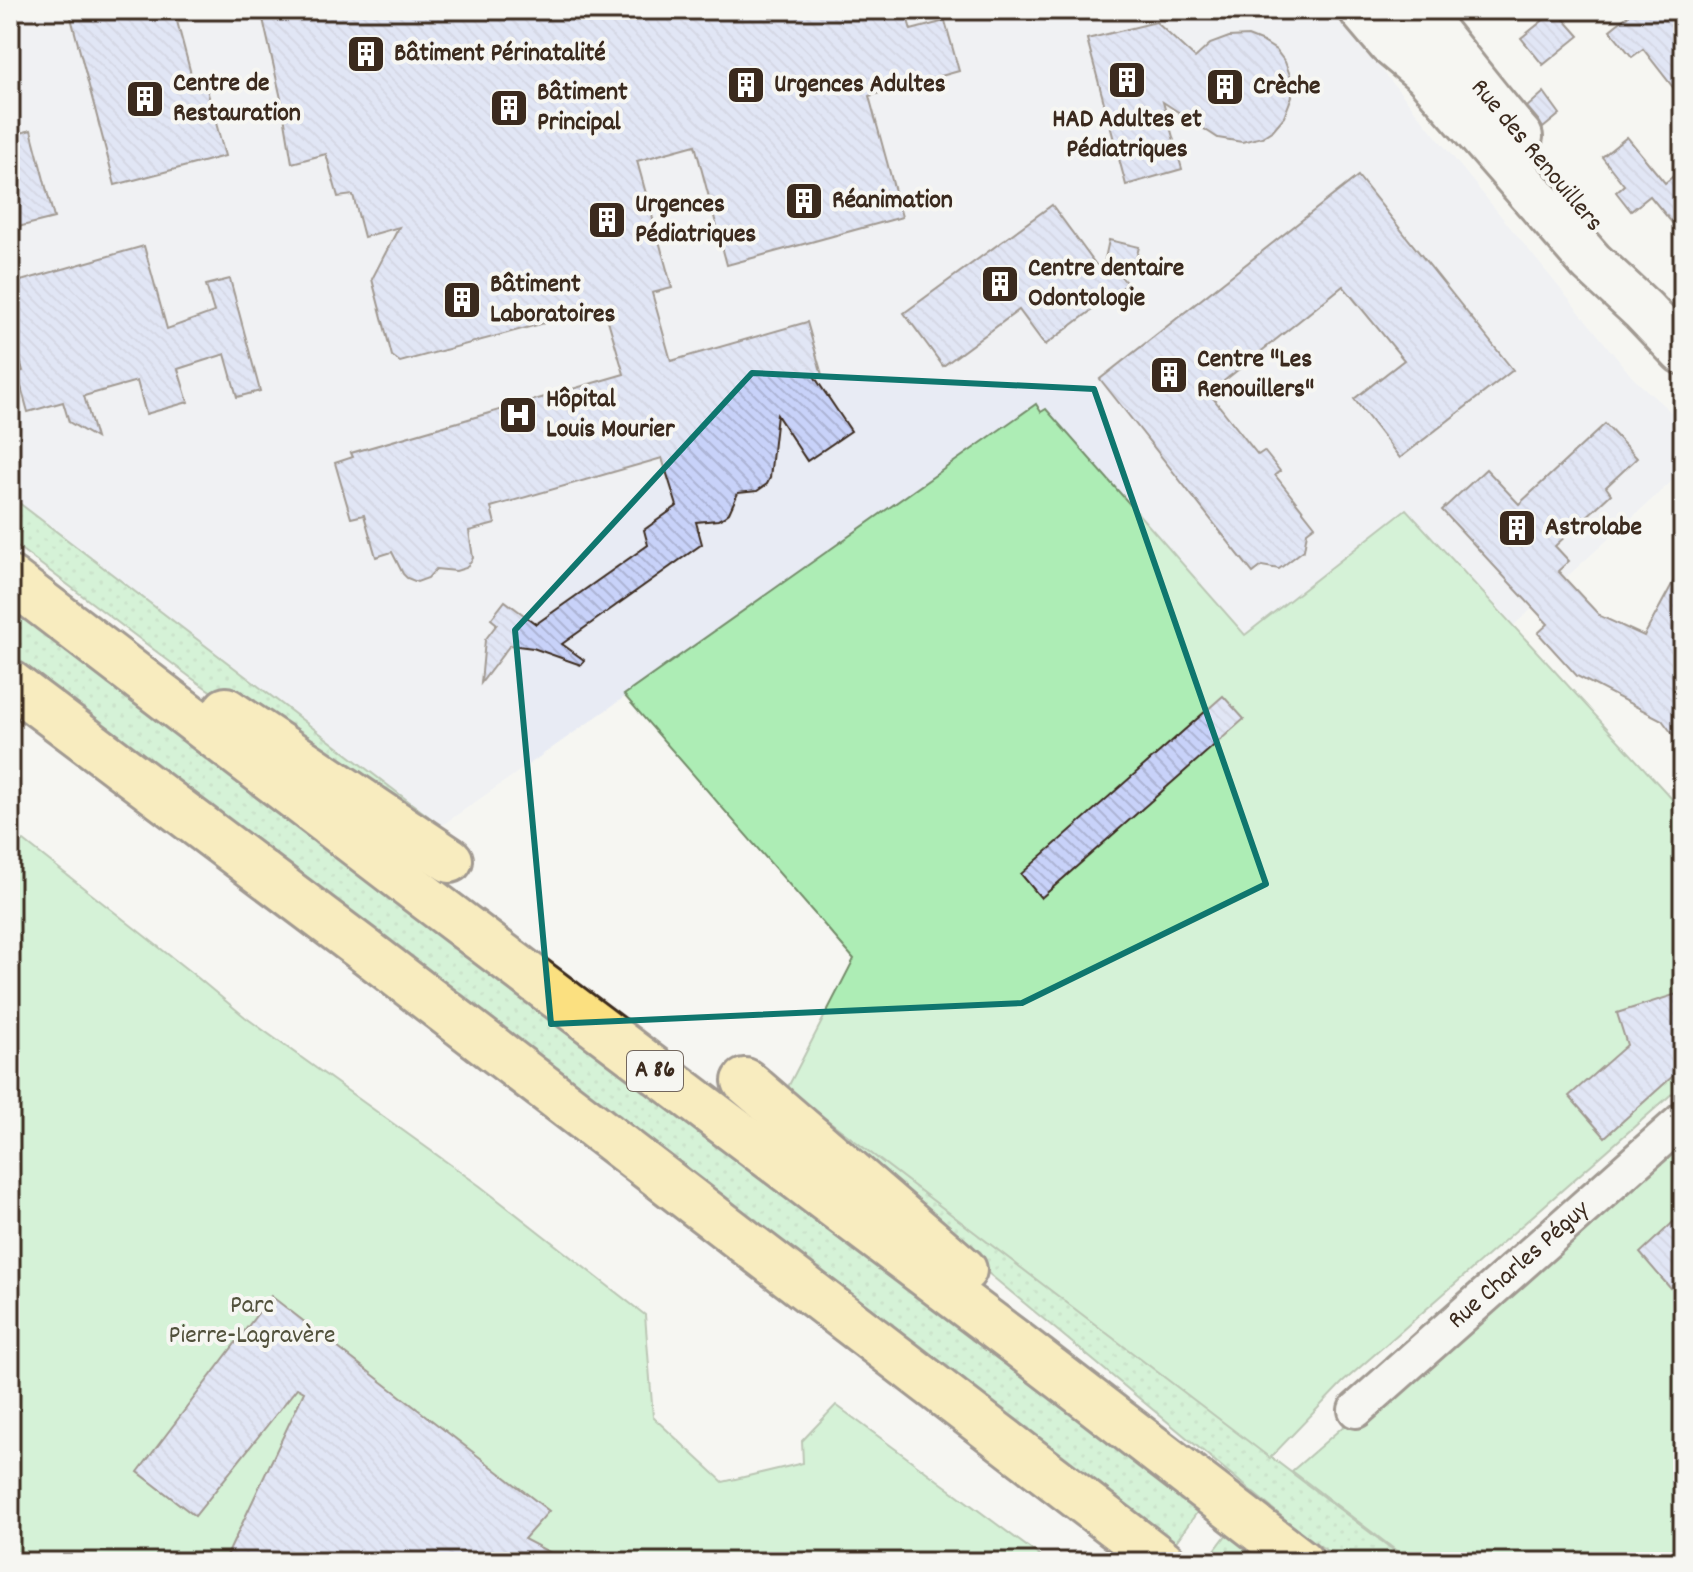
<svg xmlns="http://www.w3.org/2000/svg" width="1693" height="1572" font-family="Dekko,sans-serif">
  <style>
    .built { fill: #e8ebf4 }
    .grass { fill: url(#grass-dots); stroke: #748c6a; stroke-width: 2 }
    .park { fill: #adedb5; stroke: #748c6a; stroke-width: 2 }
    .building { fill: url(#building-back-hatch); stroke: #3b2a1e; stroke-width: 2 }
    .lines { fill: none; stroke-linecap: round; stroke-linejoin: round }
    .street-casing { stroke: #3b2a1e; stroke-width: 40 }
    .secondary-casing { stroke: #3b2a1e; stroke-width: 50 }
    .highway-casing { stroke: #3b2a1e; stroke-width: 50 }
    .street { stroke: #f6f6f2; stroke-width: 34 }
    .secondary { stroke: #f6f6f2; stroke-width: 44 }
    .highway { stroke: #fbe080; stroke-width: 44 }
    .marked { fill: none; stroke: #0f766e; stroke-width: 6; stroke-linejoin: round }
    .labels { text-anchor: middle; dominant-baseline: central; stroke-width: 8; stroke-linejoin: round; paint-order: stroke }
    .shield { fill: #f6f6f2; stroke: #73675e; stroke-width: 2 }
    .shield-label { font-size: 24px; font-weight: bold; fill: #3b2a1e }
    .poi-label { font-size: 26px; font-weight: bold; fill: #3b2a1e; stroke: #f6f6f2; text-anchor: start }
    .street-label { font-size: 26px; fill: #3b2a1e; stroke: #f6f6f2 }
    .park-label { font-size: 26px; fill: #52513c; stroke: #f6f6f2 }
  </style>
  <defs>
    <pattern id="grass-dots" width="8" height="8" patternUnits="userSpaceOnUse" patternTransform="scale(2)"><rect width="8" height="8" fill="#adedb5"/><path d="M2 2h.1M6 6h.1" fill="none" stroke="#96cb9b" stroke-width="1.8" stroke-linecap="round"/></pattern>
    <pattern id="building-back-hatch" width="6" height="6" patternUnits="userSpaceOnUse" patternTransform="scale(2)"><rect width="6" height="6" fill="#c8d2f9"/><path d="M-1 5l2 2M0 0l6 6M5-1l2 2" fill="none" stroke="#adb4d5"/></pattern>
  </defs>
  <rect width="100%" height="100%" fill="#f6f6f2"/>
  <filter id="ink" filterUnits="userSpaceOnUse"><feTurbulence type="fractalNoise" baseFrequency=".0125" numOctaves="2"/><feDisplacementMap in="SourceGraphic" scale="16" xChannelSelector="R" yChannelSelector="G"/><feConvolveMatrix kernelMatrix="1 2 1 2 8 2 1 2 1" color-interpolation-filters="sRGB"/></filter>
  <g filter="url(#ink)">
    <polygon class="built" points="10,10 1333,10 1633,378 1683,423 1683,471 1514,625 1406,509 1246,634 1039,406 441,826 10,496"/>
    <g class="grass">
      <polygon points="10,496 441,826 404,821 276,736 190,677 10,541"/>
      <polygon points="10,600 1198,1511 1172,1547 10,661"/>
      <polygon points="787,1089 1409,1562 1342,1562 1292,1525 906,1205"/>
      <polygon points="1230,1530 1271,1562 1206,1562"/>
    </g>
    <g class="park">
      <polygon points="1036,404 1041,412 1046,409 1245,635 1406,509 1683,811 1683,1084 1342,1383 1270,1458 787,1089 854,959 624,695"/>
      <polygon points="10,830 198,978 245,1017 480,1186 645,1315 653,1417 723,1482 803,1463 802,1441 836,1405 1048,1562 10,1562"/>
      <polygon points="1683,1131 1683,1562 1411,1562 1292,1471"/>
    </g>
    <g class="building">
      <polygon points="69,10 174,10 195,89 206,86 225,156 115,185"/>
      <polygon points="261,10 905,10 911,30 945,21 959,71 869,96 902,217 727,265 695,145 637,161 672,288 652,293 671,361 807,322 822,375 814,376 851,431 807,461 777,415 770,478 767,484 757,491 738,493 729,513 724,517 718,520 696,522 702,544 562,644 584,660 581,665 533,648 510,645 481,683 485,640 497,624 491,619 505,601 536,624 648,545 644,530 677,506 662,458 491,507 495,524 469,531 473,558 466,568 456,571 436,569 428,578 417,582 407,578 403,574 392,552 376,557 364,515 351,518 335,463 353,457 351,453 624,374 604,307 400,362 392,356 372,279 399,227 364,237 353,195 338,197 326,154 292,163 282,103"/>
      <polygon points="1556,10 1579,36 1543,65 1521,38"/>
      <polygon points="1635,10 1683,10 1683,18 1676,24 1683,32 1683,100 1643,49 1632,57 1610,30"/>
      <polygon points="1156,22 1195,58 1210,44 1229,37 1248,36 1263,42 1276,50 1285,62 1291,78 1292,96 1284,117 1273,130 1262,137 1242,142 1218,138 1163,102 1182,169 1126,185 1087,39"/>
      <polygon points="1544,92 1560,114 1543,128 1539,121 1527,107"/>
      <polygon points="31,130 54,218 10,229 10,136"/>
      <polygon points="1627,137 1665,183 1683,168 1683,236 1650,196 1631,211 1616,192 1624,185 1602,157"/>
      <polygon points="1358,176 1513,370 1400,458 1354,399 1404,360 1343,286 1209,393 1258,455 1264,451 1280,471 1275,475 1315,526 1307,532 1304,550 1279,569 1262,566 1253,573 1100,379"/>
      <polygon points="1052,205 1102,273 1109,240 1139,247 1135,263 1120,275 1127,284 1045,345 1019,310 943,366 904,313"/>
      <polygon points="144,246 167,329 214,312 206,285 230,279 260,391 237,397 225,354 178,369 188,402 146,414 137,381 84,396 96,438 69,422 63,402 28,412 17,372 23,371 10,324 10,284"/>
      <polygon points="1605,424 1637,458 1606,487 1611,494 1555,546 1569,561 1558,571 1600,616 1644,636 1683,564 1683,748 1662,720 1577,676 1538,633 1548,624 1442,510 1486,469 1519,504"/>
      <polygon points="1223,696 1244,719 1041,898 1021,874"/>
      <polygon points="1683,992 1683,1067 1605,1137 1569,1096 1627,1045 1617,1013"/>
      <polygon points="1683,1213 1683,1275 1670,1288 1640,1253"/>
      <polygon points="271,1296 549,1511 524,1539 568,1562 224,1562 304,1392 297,1388 195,1516 138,1472"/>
    </g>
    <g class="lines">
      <g class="street-casing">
        <g id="street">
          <path id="s1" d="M1356,1410L1683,1120"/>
        </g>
      </g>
      <g class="secondary-casing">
        <g id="secondary">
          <polyline points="1362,10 1390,43 1426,73 1591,262 1643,310 1683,352"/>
          <path d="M1417,10C1452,52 1484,96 1520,137"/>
        </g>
      </g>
      <g class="highway-casing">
        <g id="highway">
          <polyline points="10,579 424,896 1019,1345 1301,1562"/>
          <polyline points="10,683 367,952 1163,1562"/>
          <polyline points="226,710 450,860"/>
          <polyline points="745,1081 964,1270"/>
        </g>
      </g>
      <use href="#street" class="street"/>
      <use href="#secondary" class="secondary"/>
      <use href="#highway" class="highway"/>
    </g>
  </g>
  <path d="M0 0H1693V1572H0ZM752,373L1094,389L1266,884L1022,1003L551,1024L515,630Z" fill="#f6f6f2" fill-opacity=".55" fill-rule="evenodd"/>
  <path class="marked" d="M752,373L1094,389L1266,884L1022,1003L551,1024L515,630Z"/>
  <defs>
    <g id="building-square" transform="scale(2)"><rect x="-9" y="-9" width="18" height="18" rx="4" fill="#3b2a1e" stroke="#f6f6f2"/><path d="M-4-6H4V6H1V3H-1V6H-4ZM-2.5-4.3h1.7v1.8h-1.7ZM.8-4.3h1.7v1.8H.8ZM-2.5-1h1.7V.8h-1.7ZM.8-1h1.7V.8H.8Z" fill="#fff"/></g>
    <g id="hospital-square" transform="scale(2)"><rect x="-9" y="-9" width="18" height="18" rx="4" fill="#3b2a1e" stroke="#f6f6f2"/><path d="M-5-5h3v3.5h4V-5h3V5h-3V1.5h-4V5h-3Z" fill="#fff"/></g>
  </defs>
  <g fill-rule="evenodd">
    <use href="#building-square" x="366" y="54"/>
    <use href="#building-square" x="1127" y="80"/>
    <use href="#building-square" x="746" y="85"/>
    <use href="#building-square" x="1225" y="87"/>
    <use href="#building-square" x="145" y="99"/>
    <use href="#building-square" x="509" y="108"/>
    <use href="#building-square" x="804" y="201"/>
    <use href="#building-square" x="607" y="220"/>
    <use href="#building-square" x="1000" y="284"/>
    <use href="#building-square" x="462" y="300"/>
    <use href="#building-square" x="1169" y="375"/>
    <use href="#hospital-square" x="518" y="415"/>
    <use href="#building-square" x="1517" y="528"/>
  </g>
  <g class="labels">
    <rect class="shield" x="627" y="1051" width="56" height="40" rx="6"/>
    <g class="shield-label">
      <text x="655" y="1071">A 86</text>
    </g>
    <g class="poi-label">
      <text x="394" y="54">Bâtiment Périnatalité</text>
      <text x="173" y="84">Centre de<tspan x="173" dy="30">Restauration</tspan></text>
      <text x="774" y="85">Urgences Adultes</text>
      <text x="1253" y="87">Crèche</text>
      <text x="537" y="93">Bâtiment<tspan x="537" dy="30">Principal</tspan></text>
      <text x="1127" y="120" text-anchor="middle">HAD Adultes et<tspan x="1127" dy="30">Pédiatriques</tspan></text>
      <text x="832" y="201">Réanimation</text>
      <text x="635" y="205">Urgences<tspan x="635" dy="30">Pédiatriques</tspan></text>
      <text x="1028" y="269">Centre dentaire<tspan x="1028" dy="30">Odontologie</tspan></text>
      <text x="490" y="285">Bâtiment<tspan x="490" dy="30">Laboratoires</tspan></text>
      <text x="1197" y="360">Centre "Les<tspan x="1197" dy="30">Renouillers"</tspan></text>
      <text x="546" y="400">Hôpital<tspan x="546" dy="30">Louis Mourier</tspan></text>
      <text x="1545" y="528">Astrolabe</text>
    </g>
    <g class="street-label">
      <text transform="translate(1536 156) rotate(50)">Rue des Renouillers</text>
      <text stroke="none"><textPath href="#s1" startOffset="218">Rue Charles Péguy</textPath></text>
    </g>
    <g class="park-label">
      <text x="252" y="1306">Parc<tspan x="252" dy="30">Pierre-Lagravère</tspan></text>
    </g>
  </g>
  <rect width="1693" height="1572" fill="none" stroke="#f6f6f2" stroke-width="40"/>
  <rect x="20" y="20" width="1653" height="1532" fill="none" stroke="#3b2a1e" stroke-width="3" filter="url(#ink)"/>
</svg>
